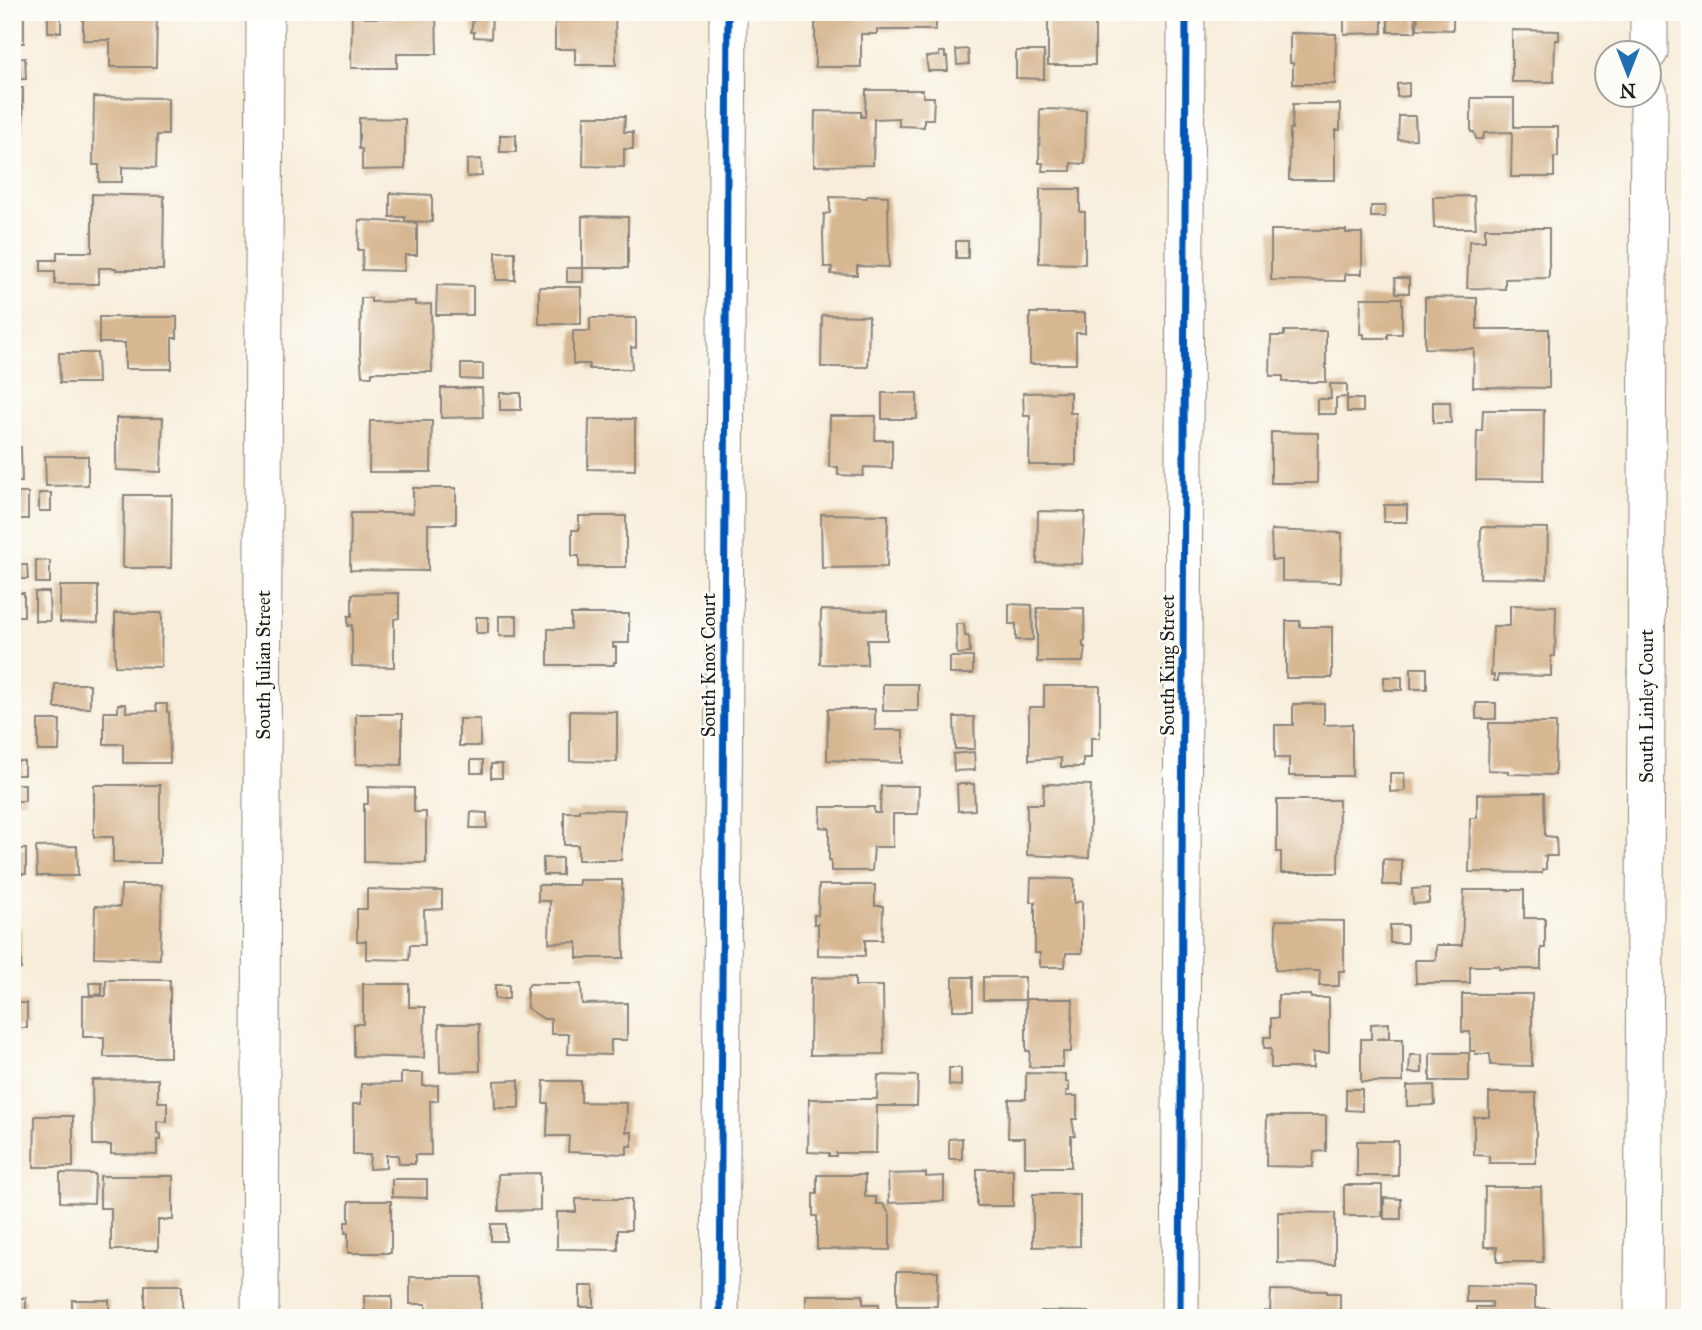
<svg xmlns="http://www.w3.org/2000/svg" width="1702" height="1330" font-family="'IM FELL Great Primer',serif">
  <style>
    .building { fill: #d7b792 }
    .lines { fill: none; stroke-linecap: round; stroke-linejoin: round }
    .minor-casing { stroke: #8a847b; stroke-width: 39 }
    .minor { stroke: #fff; stroke-width: 37 }
    .cycleway-casing { stroke: #fdfcf7; stroke-width: 11 }
    .cycleway { stroke: #0057b8; stroke-width: 7 }
    .labels { text-anchor: middle; dominant-baseline: central; stroke-width: 5; stroke-linejoin: round; paint-order: stroke }
    .street-label { font-size: 19px; fill: #1c1c1c; stroke: #fdfcf7 }
  </style>
  <rect width="100%" height="100%" fill="#fdfcf7"/>
  <filter id="ink" filterUnits="userSpaceOnUse"><feTurbulence type="fractalNoise" baseFrequency=".0143" numOctaves="2"/><feDisplacementMap in="SourceGraphic" scale="14" xChannelSelector="R" yChannelSelector="G"/><feConvolveMatrix kernelMatrix="1 2 1 2 8 2 1 2 1" color-interpolation-filters="sRGB"/></filter>
  <filter id="wash" filterUnits="userSpaceOnUse"><feTurbulence type="fractalNoise" baseFrequency=".00686" numOctaves="4" result="noise"/><feDisplacementMap in="SourceGraphic" scale="28" xChannelSelector="R" yChannelSelector="G"/><feGaussianBlur stdDeviation="1.57" result="paint"/><feColorMatrix in="noise" values="0 0 0 0 0 0 0 0 0 0 0 0 0 0 0 0 0 1.4 0 .05"/><feComposite in="paint" operator="in"/></filter>
  <g filter="url(#wash)">
    <rect width="100%" height="100%" fill="#f7edda"/>
    <g id="blocks">
      <g class="building">
        <rect x="12" y="12" width="12" height="31"/>
        <rect x="48" y="12" width="13" height="20"/>
        <polygon points="115,12 157,12 156,67 110,67 110,40 83,40 83,14"/>
        <polygon points="352,12 365,12 365,18 396,18 396,12 436,12 437,54 397,54 397,68 351,68"/>
        <polygon points="474,12 492,12 491,38 474,37 474,32 471,32"/>
        <polygon points="555,12 615,12 616,65 575,65 575,49 555,49"/>
        <polygon points="878,12 936,12 936,30 877,30 877,34 861,34 861,67 815,67 815,16 878,15"/>
        <polygon points="1344,12 1382,12 1382,33 1344,34"/>
        <polygon points="1388,12 1415,12 1416,32 1388,32"/>
        <polygon points="1418,12 1453,12 1453,30 1417,29"/>
        <polygon points="1095,13 1095,65 1048,65 1048,14"/>
        <polygon points="1512,30 1559,31 1559,40 1555,40 1554,82 1512,82"/>
        <polygon points="1290,33 1336,34 1335,84 1293,84 1293,63 1290,63"/>
        <polygon points="968,49 969,64 957,65 956,50"/>
        <polygon points="1016,51 1044,51 1044,79 1016,78"/>
        <polygon points="939,52 945,52 945,57 947,57 948,71 928,71 926,57 939,56"/>
        <polygon points="25,58 26,79 13,79 13,59"/>
        <polygon points="1409,83 1409,96 1397,97 1397,84"/>
        <rect x="12" y="88" width="11" height="42"/>
        <polygon points="866,90 923,90 923,97 934,97 933,119 924,119 924,127 899,126 899,118 874,119 873,165 814,166 815,111 861,112 861,117 865,117"/>
        <polygon points="94,97 168,98 168,135 157,135 156,168 122,167 122,182 99,182 99,165 93,165"/>
        <polygon points="1471,98 1514,98 1514,127 1558,127 1558,157 1554,157 1554,177 1511,177 1512,132 1484,133 1483,139 1476,139 1474,132 1471,132"/>
        <polygon points="1293,104 1340,104 1340,130 1335,130 1335,180 1289,180 1290,129 1292,129"/>
        <polygon points="1040,109 1086,110 1085,164 1071,163 1071,171 1042,171 1043,163 1039,163"/>
        <polygon points="584,116 625,116 624,132 633,132 633,149 624,149 624,167 583,166"/>
        <polygon points="1399,116 1415,116 1416,139 1398,140"/>
        <polygon points="359,118 405,119 405,169 362,170 362,149 359,149"/>
        <rect x="500" y="135" width="16" height="17"/>
        <polygon points="481,159 482,176 467,177 467,160"/>
        <polygon points="1040,189 1080,189 1080,212 1085,212 1085,264 1039,263"/>
        <polygon points="390,193 432,195 432,222 405,221 405,217 390,217"/>
        <polygon points="92,194 164,196 163,270 116,270 116,268 99,268 99,284 55,284 55,271 41,271 41,260 57,260 57,252 92,252"/>
        <polygon points="868,195 888,196 889,267 857,266 857,275 831,274 832,267 824,267 823,234 824,214 830,213 830,197 867,198"/>
        <polygon points="1474,196 1476,228 1434,228 1433,197"/>
        <rect x="1371" y="206" width="14" height="11"/>
        <polygon points="582,216 628,217 628,268 582,268"/>
        <polygon points="359,220 417,223 417,255 405,255 404,271 362,270 363,250 358,250"/>
        <polygon points="1485,228 1549,228 1549,278 1505,279 1505,289 1467,288 1469,241 1485,241"/>
        <polygon points="1271,230 1346,230 1346,233 1362,233 1362,274 1345,274 1345,281 1271,280"/>
        <polygon points="12,239 20,239 21,282 12,282"/>
        <rect x="956" y="241" width="12" height="17"/>
        <rect x="496" y="252" width="19" height="28"/>
        <rect x="567" y="268" width="16" height="14"/>
        <polygon points="1395,278 1409,278 1409,293 1396,293"/>
        <polygon points="437,285 473,286 473,315 436,315"/>
        <rect x="539" y="287" width="42" height="37"/>
        <polygon points="1425,297 1477,298 1477,329 1549,329 1549,388 1473,387 1474,349 1425,348"/>
        <polygon points="361,298 371,298 371,302 415,301 415,305 431,304 432,372 372,372 372,376 362,376 360,351"/>
        <polygon points="1361,298 1402,298 1402,334 1388,334 1388,338 1364,338 1364,334 1360,334"/>
        <rect x="12" y="300" width="9" height="17"/>
        <polygon points="1030,313 1085,313 1085,333 1076,333 1076,364 1030,364"/>
        <polygon points="822,315 869,316 868,367 821,367"/>
        <polygon points="99,317 177,317 177,338 172,338 172,369 125,369 125,343 99,343"/>
        <polygon points="590,318 636,318 636,348 631,347 632,369 589,369 589,364 573,364 573,331 590,331"/>
        <polygon points="1284,331 1326,331 1326,382 1283,382 1283,376 1270,376 1271,336 1284,336"/>
        <polygon points="59,353 97,353 98,383 60,383"/>
        <polygon points="461,364 483,364 483,380 461,379"/>
        <polygon points="1330,384 1347,384 1347,397 1336,398 1336,414 1317,414 1317,399 1331,399"/>
        <polygon points="441,388 482,388 483,417 441,418"/>
        <polygon points="1070,392 1070,413 1076,413 1076,465 1029,465 1030,416 1024,416 1023,393"/>
        <rect x="500" y="393" width="21" height="17"/>
        <rect x="882" y="393" width="35" height="26"/>
        <rect x="1347" y="399" width="16" height="13"/>
        <polygon points="1433,402 1450,402 1451,423 1433,423"/>
        <polygon points="1483,410 1544,410 1543,481 1476,480 1477,431 1482,431"/>
        <polygon points="830,416 876,416 875,440 892,440 892,468 864,467 863,476 838,475 838,467 829,467"/>
        <polygon points="116,418 163,418 161,472 116,470"/>
        <polygon points="589,419 635,419 635,470 588,469"/>
        <polygon points="370,421 432,421 431,472 369,472"/>
        <polygon points="1271,432 1318,433 1317,483 1271,483"/>
        <polygon points="12,447 21,447 22,482 12,482"/>
        <polygon points="45,456 88,456 88,485 46,486"/>
        <polygon points="413,488 456,488 456,524 428,524 428,571 350,570 351,513 413,513"/>
        <rect x="12" y="493" width="16" height="26"/>
        <rect x="39" y="493" width="12" height="18"/>
        <polygon points="124,495 172,495 171,568 123,568"/>
        <rect x="1384" y="505" width="23" height="17"/>
        <polygon points="1038,511 1085,512 1082,564 1037,563"/>
        <polygon points="821,514 888,515 887,567 822,568"/>
        <polygon points="579,516 626,516 626,567 579,567 579,556 572,556 572,530 579,530"/>
        <polygon points="1481,527 1548,528 1547,579 1480,578"/>
        <polygon points="1271,530 1342,533 1341,582 1282,581 1282,560 1272,560"/>
        <polygon points="36,560 50,561 50,583 36,583"/>
        <polygon points="17,565 27,565 28,579 17,579"/>
        <polygon points="60,586 98,586 98,623 60,622"/>
        <polygon points="35,592 49,592 50,621 35,621"/>
        <rect x="12" y="593" width="12" height="23"/>
        <polygon points="399,593 399,618 394,619 394,667 352,666 352,625 348,626 348,616 352,616 352,594"/>
        <polygon points="1009,604 1032,605 1033,640 1016,640 1016,624 1009,624"/>
        <polygon points="1510,605 1556,606 1555,656 1551,656 1551,676 1498,675 1498,681 1494,681 1494,675 1491,675 1493,626 1510,626"/>
        <polygon points="1037,608 1084,608 1085,641 1083,641 1083,647 1085,647 1083,662 1037,662"/>
        <polygon points="821,610 887,611 887,640 867,640 867,665 820,664"/>
        <polygon points="115,613 162,613 161,667 115,666"/>
        <polygon points="571,614 629,614 629,643 613,643 613,647 616,647 616,662 614,662 614,665 548,665 548,629 571,629"/>
        <rect x="499" y="616" width="18" height="20"/>
        <rect x="476" y="617" width="12" height="16"/>
        <polygon points="1286,621 1300,621 1300,627 1332,627 1332,678 1286,678"/>
        <polygon points="956,624 964,624 965,636 969,636 970,653 957,654"/>
        <rect x="950" y="657" width="23" height="17"/>
        <rect x="1411" y="668" width="16" height="21"/>
        <rect x="1384" y="677" width="18" height="13"/>
        <rect x="55" y="684" width="35" height="24"/>
        <rect x="883" y="684" width="35" height="27"/>
        <polygon points="1044,686 1100,686 1100,738 1091,738 1091,758 1083,758 1083,767 1061,767 1061,758 1029,760 1029,707 1044,707"/>
        <rect x="1476" y="703" width="20" height="16"/>
        <polygon points="118,704 126,704 126,712 157,711 156,704 167,704 167,712 169,712 170,763 123,763 123,744 104,744 104,712 118,712"/>
        <polygon points="1293,704 1324,704 1324,725 1352,724 1352,776 1289,776 1289,758 1275,758 1275,725 1293,725"/>
        <polygon points="828,709 875,709 875,730 903,730 903,763 827,760"/>
        <polygon points="570,711 617,712 617,762 570,761"/>
        <polygon points="356,714 402,714 402,765 356,764"/>
        <polygon points="954,717 974,717 975,749 955,749"/>
        <rect x="459" y="719" width="21" height="27"/>
        <polygon points="38,720 60,720 59,751 38,751"/>
        <polygon points="1489,723 1556,723 1555,775 1508,774 1508,771 1488,770"/>
        <polygon points="974,752 975,770 954,771 953,754"/>
        <rect x="471" y="760" width="12" height="13"/>
        <rect x="12" y="761" width="12" height="14"/>
        <rect x="491" y="764" width="11" height="14"/>
        <polygon points="1390,773 1404,773 1405,791 1390,792"/>
        <rect x="12" y="784" width="13" height="17"/>
        <polygon points="957,784 974,784 975,810 958,811"/>
        <polygon points="1044,784 1091,785 1089,858 1027,855 1027,804 1043,804"/>
        <polygon points="94,785 160,785 160,863 113,863 113,837 94,837"/>
        <polygon points="881,786 919,786 918,814 893,814 893,847 874,847 872,871 831,871 831,860 829,860 829,828 820,827 821,807 874,807 874,813 880,813"/>
        <polygon points="368,787 414,788 414,812 426,812 426,863 364,862 364,804 368,804"/>
        <polygon points="1527,793 1544,793 1545,836 1556,837 1557,856 1543,856 1546,857 1546,869 1542,870 1542,873 1469,872 1470,818 1477,818 1477,794"/>
        <polygon points="1277,800 1339,800 1338,873 1281,873 1281,852 1277,852"/>
        <polygon points="579,809 625,810 621,860 578,860 578,845 564,845 564,812 579,812"/>
        <polygon points="471,812 487,813 487,828 470,828"/>
        <polygon points="77,846 78,876 37,876 36,847"/>
        <rect x="12" y="849" width="14" height="25"/>
        <rect x="543" y="858" width="19" height="17"/>
        <polygon points="1383,859 1402,860 1402,885 1383,885"/>
        <polygon points="1031,878 1074,879 1074,903 1082,901 1082,953 1066,953 1065,967 1040,967 1040,953 1035,953 1035,902 1030,902"/>
        <polygon points="579,880 622,880 624,958 577,958 577,942 549,943 550,901 538,901 538,885 579,885"/>
        <polygon points="121,885 162,885 160,959 94,957 95,906 120,907"/>
        <polygon points="819,885 875,885 875,906 883,906 882,940 865,940 865,956 818,955 818,924 814,924 814,915 818,915"/>
        <polygon points="1429,888 1429,903 1413,904 1412,889"/>
        <polygon points="367,889 442,891 442,909 424,910 425,945 410,945 409,960 366,959 366,941 357,941 357,909 367,909"/>
        <polygon points="1464,890 1524,890 1524,918 1545,918 1545,948 1541,948 1541,969 1499,969 1499,966 1470,966 1470,983 1416,983 1415,960 1436,960 1436,945 1462,945"/>
        <polygon points="1276,920 1344,921 1344,971 1339,971 1339,986 1319,986 1320,971 1275,970"/>
        <rect x="1390" y="925" width="17" height="18"/>
        <rect x="12" y="928" width="9" height="41"/>
        <polygon points="855,977 855,986 883,986 884,1054 810,1055 811,978"/>
        <rect x="953" y="977" width="20" height="33"/>
        <rect x="983" y="977" width="42" height="23"/>
        <polygon points="106,980 170,980 170,1057 104,1057 104,1037 83,1037 83,996 106,996"/>
        <polygon points="89,983 102,983 102,994 90,995"/>
        <polygon points="363,984 409,984 409,1007 425,1007 424,1058 354,1056 354,1024 363,1024"/>
        <polygon points="530,984 581,984 582,1004 627,1003 627,1040 611,1040 611,1055 568,1054 569,1034 551,1034 551,1019 544,1019 527,1008 527,988"/>
        <rect x="495" y="985" width="14" height="14"/>
        <polygon points="1462,994 1532,994 1532,1066 1491,1065 1490,1054 1475,1054 1475,1051 1470,1051 1470,1032 1462,1032"/>
        <polygon points="1278,995 1311,995 1311,998 1329,998 1329,1053 1313,1053 1313,1068 1271,1068 1271,1048 1264,1048 1264,1037 1271,1037 1271,1018 1278,1018"/>
        <polygon points="1026,999 1073,999 1071,1052 1063,1052 1063,1067 1029,1067 1030,1051 1026,1051"/>
        <rect x="12" y="1003" width="15" height="25"/>
        <polygon points="1389,1023 1389,1038 1376,1039 1403,1039 1403,1082 1361,1082 1361,1039 1371,1039 1371,1024"/>
        <polygon points="439,1024 479,1024 480,1071 440,1072"/>
        <rect x="1430" y="1053" width="39" height="28"/>
        <polygon points="1410,1055 1422,1055 1422,1073 1409,1073"/>
        <polygon points="949,1068 961,1068 961,1086 949,1085"/>
        <polygon points="401,1073 423,1073 423,1086 438,1085 438,1101 430,1101 431,1155 415,1155 415,1164 399,1164 398,1155 386,1155 386,1168 369,1169 370,1155 353,1155 353,1104 361,1104 361,1084 401,1083"/>
        <polygon points="1026,1073 1066,1074 1066,1082 1069,1083 1069,1091 1066,1091 1066,1096 1077,1096 1077,1119 1072,1119 1075,1136 1071,1136 1071,1167 1025,1167 1025,1138 1008,1138 1009,1099 1026,1099"/>
        <polygon points="878,1075 918,1076 917,1106 877,1106 876,1153 836,1153 836,1156 829,1156 829,1153 808,1152 809,1099 877,1099"/>
        <polygon points="158,1079 158,1102 167,1102 167,1122 157,1121 157,1133 161,1134 161,1140 157,1140 157,1155 111,1154 111,1145 93,1145 92,1080"/>
        <polygon points="519,1080 519,1108 495,1108 494,1081"/>
        <polygon points="544,1081 581,1081 581,1102 627,1103 626,1132 632,1132 632,1146 627,1146 627,1154 568,1152 569,1136 547,1136 548,1103 543,1103"/>
        <polygon points="1434,1085 1435,1105 1407,1106 1407,1086"/>
        <polygon points="1346,1089 1362,1089 1362,1111 1346,1110"/>
        <polygon points="1489,1093 1536,1093 1536,1163 1489,1163 1489,1156 1474,1155 1474,1117 1489,1117"/>
        <polygon points="35,1116 73,1116 73,1167 34,1167"/>
        <polygon points="1267,1116 1326,1116 1326,1151 1314,1152 1313,1167 1266,1166"/>
        <polygon points="962,1138 962,1159 949,1159 949,1139"/>
        <rect x="1357" y="1141" width="41" height="35"/>
        <rect x="977" y="1169" width="36" height="37"/>
        <polygon points="60,1173 95,1174 94,1203 60,1202"/>
        <polygon points="540,1173 540,1210 499,1211 498,1174"/>
        <polygon points="926,1173 926,1177 944,1176 944,1201 889,1203 888,1174"/>
        <polygon points="817,1175 865,1175 865,1197 876,1197 876,1204 883,1204 890,1215 890,1250 817,1249 817,1216 813,1216 813,1194 817,1194"/>
        <polygon points="100,1176 173,1176 173,1220 158,1220 158,1250 111,1250 111,1208 100,1208"/>
        <polygon points="392,1179 427,1179 427,1198 392,1197"/>
        <rect x="1344" y="1185" width="38" height="31"/>
        <polygon points="1485,1187 1541,1187 1543,1262 1497,1262 1497,1247 1484,1247"/>
        <polygon points="1033,1194 1080,1194 1080,1246 1033,1247"/>
        <polygon points="1384,1198 1401,1199 1401,1219 1384,1219"/>
        <polygon points="576,1199 631,1199 631,1230 618,1230 618,1250 557,1249 557,1212 576,1212"/>
        <polygon points="349,1201 391,1201 391,1253 348,1253 348,1233 345,1233 345,1222 349,1222"/>
        <polygon points="1278,1212 1335,1213 1335,1264 1278,1263"/>
        <rect x="491" y="1224" width="15" height="17"/>
        <polygon points="897,1271 938,1271 937,1306 897,1306"/>
        <polygon points="410,1277 481,1277 481,1318 426,1318 426,1304 410,1304"/>
        <rect x="145" y="1285" width="37" height="30"/>
        <polygon points="1466,1285 1535,1287 1535,1308 1552,1309 1552,1318 1476,1318 1476,1307 1492,1307 1492,1302 1466,1302"/>
        <rect x="580" y="1286" width="14" height="21"/>
        <polygon points="1271,1290 1327,1291 1327,1293 1340,1293 1340,1312 1334,1312 1334,1318 1265,1318 1265,1311 1270,1311"/>
        <polygon points="806,1295 863,1295 863,1304 879,1304 879,1318 816,1318 816,1315 806,1315"/>
        <polygon points="364,1296 392,1296 392,1318 365,1318"/>
        <polygon points="13,1298 26,1298 26,1314 13,1315"/>
        <rect x="72" y="1300" width="37" height="18"/>
        <polygon points="1041,1311 1088,1312 1088,1318 1030,1318 1030,1314 1040,1315"/>
      </g>
    </g>
  </g>
  <g filter="url(#ink)">
    <use href="#blocks" fill-opacity="0" stroke="#8a847b" stroke-width="2"/>
    <g class="lines">
      <g class="minor-casing">
        <g id="minor">
          <polyline points="1649,52 1649,12"/>
          <polyline points="260,1318 265,12"/>
          <polyline points="720,1318 728,12"/>
          <polyline points="1180,1318 1186,12"/>
          <polyline points="1643,1318 1649,94"/>
        </g>
      </g>
      <use href="#minor" class="minor"/>
      <g class="cycleway-casing">
        <g id="cycleway">
          <polyline points="720,1318 728,12"/>
          <polyline points="1180,1318 1186,12"/>
        </g>
      </g>
      <use href="#cycleway" class="cycleway"/>
    </g>
  </g>
  <g class="labels">
    <g class="street-label">
      <text transform="translate(263 665) rotate(-90)">South Julian Street</text>
      <text transform="translate(708 665) rotate(-90)">South Knox Court</text>
      <text transform="translate(1167 665) rotate(-90)">South King Street</text>
      <text transform="translate(1646 706) rotate(-90)">South Linley Court</text>
    </g>
  </g>
  <rect width="1702" height="1330" fill="none" stroke="#fdfcf7" stroke-width="42"/>
  <g transform="translate(1628 74) rotate(180)"><circle r="33" fill="#fdfcf7" stroke="#a3a29f" stroke-width="2"/>
  <path d="M0-5L12 26L0 18L-12 26Z" fill="#1f6fb2"/>
  <text y="-10" font-size="19" font-weight="bold" text-anchor="middle" fill="#1c1c1c">N</text>
  </g>
</svg>
